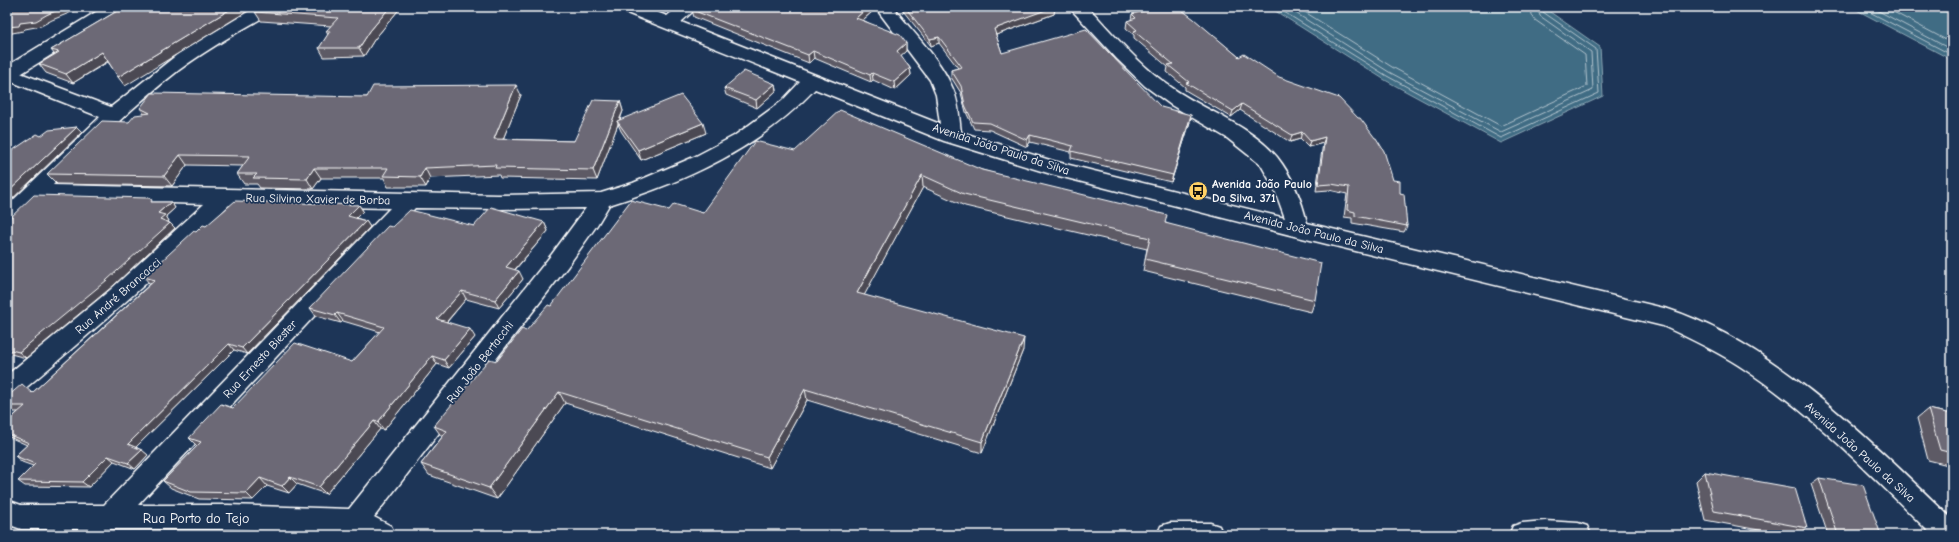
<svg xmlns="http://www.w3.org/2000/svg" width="1959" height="542" font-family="'Comic Neue',sans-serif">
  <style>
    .water { fill: #406c84; stroke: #8ca7b5 }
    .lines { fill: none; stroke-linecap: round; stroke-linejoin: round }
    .shore { stroke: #b3c4ce; stroke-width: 1 }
    .minor-casing { stroke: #fff; stroke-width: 3 }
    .major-casing { stroke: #fff; stroke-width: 3 }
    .minor { fill: #1d3557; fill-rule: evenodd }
    .major { fill: #1d3557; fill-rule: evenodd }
    .wall { fill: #5d5a65; stroke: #fff }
    .shaded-wall { fill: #4c4a53; stroke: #fff }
    .building { fill: #6c6976; stroke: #fff }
    .labels { text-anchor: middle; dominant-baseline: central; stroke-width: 3.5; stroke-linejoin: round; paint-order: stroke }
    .street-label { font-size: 12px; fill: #fff; stroke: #1d3557 }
    .poi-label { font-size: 12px; font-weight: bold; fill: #fff; stroke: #1d3557; text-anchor: start }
    .near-street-label { font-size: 14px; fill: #fff; stroke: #1d3557 }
  </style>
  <rect width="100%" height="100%" fill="#1d3557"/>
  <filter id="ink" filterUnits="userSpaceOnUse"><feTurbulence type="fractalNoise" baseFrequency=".025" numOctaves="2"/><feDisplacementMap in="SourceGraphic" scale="8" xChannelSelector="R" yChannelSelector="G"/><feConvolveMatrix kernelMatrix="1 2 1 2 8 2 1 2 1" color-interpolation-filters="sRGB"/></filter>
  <g filter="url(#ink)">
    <g class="water">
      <polygon points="1269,7 1543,7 1600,47 1603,96 1501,143 1385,80"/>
      <polygon points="1851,7 1952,7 1952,60"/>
    </g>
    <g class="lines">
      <g class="shore">
        <polyline points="1276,7 1387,76 1501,138 1599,93 1596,49 1543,12 1542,7"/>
        <polyline points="1286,7 1389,72 1501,132 1593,90 1591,52 1540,16 1537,7"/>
        <polyline points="1297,7 1392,67 1501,126 1587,86 1585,55 1535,20 1532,15 1531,7"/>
        <polyline points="1860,7 1952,55"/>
        <polyline points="1871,7 1952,50"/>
        <polyline points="1884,7 1952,43"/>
      </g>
      <g class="minor-casing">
        <g id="minor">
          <path d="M256,7H278L275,11C242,29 209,48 179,70C134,105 93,145 53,185L498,195L601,193L633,183L694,157L734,136L782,101L800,82L622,11L619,7H643L667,16L678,7H698L681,22L940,124L936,95L930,80L875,7H893C913,33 940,58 953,89C959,103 959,118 961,132L1053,161L1285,218L1274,188L1261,165L1227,138L1171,105L1145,86L1117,59L1069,7H1088C1114,35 1139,65 1171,87C1205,111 1250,125 1277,157C1292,176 1302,201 1307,223L1668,309C1774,343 1873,443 1952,519V535H1932C1871,475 1810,411 1738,365C1714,350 1689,338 1663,326L1298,237L1051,174L944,141L815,89C758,149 687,181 609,205L597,225L568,266L374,517L391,526L395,535L228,529H21L7,524V500L21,505H104L390,208L229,205C161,272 89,335 16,396L7,399V375L110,290L204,204L39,199L14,224L7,227V206L100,117L7,80V68L111,107L178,54ZM415,208L498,209L586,208L552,254L349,509L228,505H138Z"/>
          <polygon points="1545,521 1578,523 1587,526 1591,535 1509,535 1513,526 1522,523"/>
          <polygon points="1170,523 1210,523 1219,526 1223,535 1157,535 1161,526"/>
        </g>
      </g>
      <g class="major-casing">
        <polygon id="major" points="104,7 125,7 122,11 14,78 7,80 7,66"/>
      </g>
      <use href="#minor" class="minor"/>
      <use href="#major" class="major"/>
    </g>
    <g class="wall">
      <polygon points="124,7 125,86 108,62 73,83 46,73 39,64 55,55 51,50"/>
      <polygon points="264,7 401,7 374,40 364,56 324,57 319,48 328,35 326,31 331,26 261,21 255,12"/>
      <polygon points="900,7 1057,7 1055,8 1054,14 996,35 1002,53 1161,107 1190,122 1171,182 1071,158 1071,152 1030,142 1027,147 990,130 974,129 966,112 961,93 951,77 951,70 958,68 939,43 931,46"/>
      <polygon points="1131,7 1178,7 1239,57 1393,180 1400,193 1407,226 1404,232 1352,223 1352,218 1344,217 1347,194 1329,190 1316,191 1323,143 1308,147 1300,139 1290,142 1240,110 1231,117 1185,90 1185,87 1167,72 1168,67 1134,38 1134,35 1126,28 1127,21 1131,20 1132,14 1138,13"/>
      <polygon points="692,10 873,11 863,20 906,43 906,51 901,55 910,68 911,75 895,90 873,80 871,82 814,58 809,63 694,17"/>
      <polygon points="775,84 776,91 757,108 726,95 724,88"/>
      <polygon points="521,95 503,139 574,141 620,101 623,111 620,120 706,133 641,160 621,131 618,124 597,180 500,178 499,175 430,178 426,187 388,187 384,178 321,178 313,189 260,188 257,184 244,184 237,174 243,166 187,165 172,186 57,184 47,174 129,122 144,114 140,108 367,97"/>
      <polygon points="77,127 82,132 8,163 7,163 7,154 41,136"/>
      <polygon points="795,151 982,170 1166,223 1315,300 1311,312 1143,271 1147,249 965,206 923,187 864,295 1023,350 982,453 807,400 770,468 565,403 497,499 429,475 421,464 442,437 434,426 551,306 669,210 703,213"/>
      <polygon points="153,202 171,202 175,208 166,216 169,221 168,222 175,228 113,286 26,358 7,353 7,220"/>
      <polygon points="359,205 363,211 356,218 366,221 370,227 247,354 234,350 136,447 148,455 135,469 114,461 89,487 25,486 18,481 33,466 22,462 15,456 27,445 7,436 7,422 18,412 7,412 7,397 32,393 151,283 149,283 144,277 196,232 206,226"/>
      <polygon points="544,222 548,231 515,270 523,279 499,308 466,299 447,322 475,337 449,368 437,364 384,430 380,429 326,494 297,484 289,493 267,486 253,500 199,499 171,488 163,481 197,446 189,438 233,408 352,362 380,332 343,321 341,323 316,316 310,308 392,227 474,226"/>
      <polygon points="1928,409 1952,414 1952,466 1928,460 1917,418"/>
      <polygon points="1705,472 1807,528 1798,535 1786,535 1705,520 1696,481"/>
      <polygon points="1819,478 1881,535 1828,535 1811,484"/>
    </g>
    <g class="shaded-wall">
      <polygon points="65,7 84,7 52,20 41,26 25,29 23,31 7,34 7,27 48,14"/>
      <polygon points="234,7 254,7 125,86 118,77"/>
      <polygon points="390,7 401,7 374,40 364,56 359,48 370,31"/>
      <polygon points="868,7 873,7 873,11 857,25 856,18"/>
      <polygon points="1051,7 1057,7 1055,8 1054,14 993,36 994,29"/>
      <polygon points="939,37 939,43 931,46 930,39"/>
      <polygon points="906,43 906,51 898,58 897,51"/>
      <polygon points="813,51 814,58 809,63 808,55"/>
      <polygon points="102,52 108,61 73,83 66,74"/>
      <polygon points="910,68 911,75 895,90 894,82"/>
      <polygon points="872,73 873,80 871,82 870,75"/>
      <polygon points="775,84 776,91 757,108 756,100"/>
      <polygon points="516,85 521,95 499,149 494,139"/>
      <polygon points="620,101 623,111 618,123 617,121 618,124 597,180 593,170"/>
      <polygon points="1242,104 1240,110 1231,117 1233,111"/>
      <polygon points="7,112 9,114 9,123 7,125"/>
      <polygon points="1191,115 1190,122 1171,182 1173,175"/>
      <polygon points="703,123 706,133 641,160 638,150"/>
      <polygon points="77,127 82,132 7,204 7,193"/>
      <polygon points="1302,132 1300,139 1290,142 1292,135"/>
      <polygon points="1030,135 1030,142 1027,147 1027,140"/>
      <polygon points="1325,137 1323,143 1308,147 1310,141"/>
      <polygon points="180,155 187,165 172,186 164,176"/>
      <polygon points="314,168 321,178 313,189 307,179"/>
      <polygon points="425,168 430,178 426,187 420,177"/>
      <polygon points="922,175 923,187 859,305 857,293"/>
      <polygon points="171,202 175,208 166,216 169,221 164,225 160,219 158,213"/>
      <polygon points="359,205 363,211 352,222 348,216"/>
      <polygon points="366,221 370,227 247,354 242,348"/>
      <polygon points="544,222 548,231 510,275 506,267"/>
      <polygon points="170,223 175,228 113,286 26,358 19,352"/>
      <polygon points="519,271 523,279 499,308 495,300"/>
      <polygon points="462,291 466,299 442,327 437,319"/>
      <polygon points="337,313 343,321 341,323 335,315"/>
      <polygon points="470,329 475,337 449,368 444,360"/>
      <polygon points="1024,338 1023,350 982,453 982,442"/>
      <polygon points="229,344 234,350 134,449 128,444"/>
      <polygon points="432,356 437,364 384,430 378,422"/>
      <polygon points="805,389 807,400 770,468 767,457"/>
      <polygon points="559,392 565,403 497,499 489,488"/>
      <polygon points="374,421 380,429 326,494 319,487"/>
      <polygon points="142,450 148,455 135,469 128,463"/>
      <polygon points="108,456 114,461 89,487 82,482"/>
      <polygon points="290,477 297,484 289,493 282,486"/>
      <polygon points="260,478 267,486 253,500 246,493"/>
    </g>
    <g class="building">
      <polygon points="7,7 65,7 48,14 36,21 20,23 19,26 7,27"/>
      <polygon points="124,7 234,7 118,77 102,52 66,74 39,64 59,52 51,50"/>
      <polygon points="264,7 390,7 370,31 359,48 319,48 330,31 326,31 338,18 255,12"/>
      <polygon points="696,7 868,7 856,18 900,35 906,43 897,51 910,68 894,82 872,73 870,75 813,51 808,55 692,10"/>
      <polygon points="905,7 1054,7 994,29 1002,53 1086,29 1161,107 1191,115 1173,175 1071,151 1073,146 1030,135 1027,140 990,123 973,122 965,105 961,86 951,70 962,67 939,37 930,39"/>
      <polygon points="1140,7 1178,7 1194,19 1239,57 1244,54 1279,77 1339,98 1358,118 1360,118 1375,138 1376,138 1384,151 1393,180 1400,181 1400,193 1404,194 1407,226 1355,216 1355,212 1347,210 1349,187 1331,184 1318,185 1325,137 1310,141 1302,132 1292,135 1242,104 1233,111 1186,83 1189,82 1168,65 1173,64 1134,31 1137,30 1127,21 1136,18 1132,14 1144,11"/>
      <polygon points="744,71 775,84 756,100 724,88"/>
      <polygon points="516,85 494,139 574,141 593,100 620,101 593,170 495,168 496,165 425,168 420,177 383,176 388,168 314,168 307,179 253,178 257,174 237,174 250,156 180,155 164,176 47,174 102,121 129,122 135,115 150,113 140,108 152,93 367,97 373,86"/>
      <polygon points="681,95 703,123 638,150 617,121"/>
      <polygon points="840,110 982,170 1167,215 1165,223 1321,263 1315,300 1145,259 1150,238 964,194 922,175 857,293 1024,338 982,442 805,389 767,457 559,392 489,488 421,464 447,431 434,426 489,359 497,361 522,329 526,331 548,305 551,306 631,200 669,210 674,204 703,213 755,141 795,151"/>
      <polygon points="77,127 7,193 7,164 12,161 7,159 7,154 37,134 41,136 49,130"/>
      <polygon points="34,195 149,198 152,200 151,202 171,202 158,213 165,215 160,219 170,223 107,280 19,352 7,349 7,220 9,219"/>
      <polygon points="235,201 359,205 348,216 366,221 242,348 229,344 128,444 142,450 128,463 108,456 82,482 18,481 35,464 15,456 29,443 7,434 7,422 25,406 7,406 7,397 22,384 32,393 155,280 144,277 194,231 196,232 203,225 206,226"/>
      <polygon points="491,207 544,222 506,267 519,271 495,300 462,291 437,319 470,329 444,360 432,356 378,422 374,421 319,487 290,477 282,486 260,478 246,493 191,492 163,481 201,442 189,438 221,404 233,408 295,343 352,362 384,327 337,313 335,315 310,308 388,226 392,227 410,210 474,226"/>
      <polygon points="1928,409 1952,414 1952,453 1940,450"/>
      <polygon points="1705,472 1795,488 1807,528 1714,511"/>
      <polygon points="1819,478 1863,485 1881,535 1838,535"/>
    </g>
  </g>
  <defs>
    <g id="bus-disc" transform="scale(1)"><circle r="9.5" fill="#ffd166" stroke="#1d3557"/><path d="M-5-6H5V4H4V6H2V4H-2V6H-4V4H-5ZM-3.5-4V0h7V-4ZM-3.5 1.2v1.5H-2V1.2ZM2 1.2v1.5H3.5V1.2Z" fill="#111"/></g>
  </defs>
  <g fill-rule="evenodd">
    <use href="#bus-disc" x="1198" y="191"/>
  </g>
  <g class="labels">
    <g class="street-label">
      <text transform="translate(1001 149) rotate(18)">Avenida João Paulo da Silva</text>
      <text transform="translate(318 199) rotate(1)">Rua Silvino Xavier de Borba</text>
      <text transform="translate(1314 232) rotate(14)">Avenida João Paulo da Silva</text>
      <text transform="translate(118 296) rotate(-41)">Rua André Brancacci</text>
      <text transform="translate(260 359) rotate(-47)">Rua Ernesto Biester</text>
      <text transform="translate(480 362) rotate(-52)">Rua João Bertacchi</text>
      <text transform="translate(1860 452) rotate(42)">Avenida João Paulo da Silva</text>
    </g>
    <g class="poi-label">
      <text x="1212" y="184">Avenida João Paulo<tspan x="1212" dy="14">Da Silva, 371</tspan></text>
    </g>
    <g class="near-street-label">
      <text x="196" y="518">Rua Porto do Tejo</text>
    </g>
  </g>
  <rect width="1959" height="542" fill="none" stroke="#1d3557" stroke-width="24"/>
  <rect x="12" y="12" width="1935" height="518" fill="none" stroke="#fff" stroke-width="1.5" filter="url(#ink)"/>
</svg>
